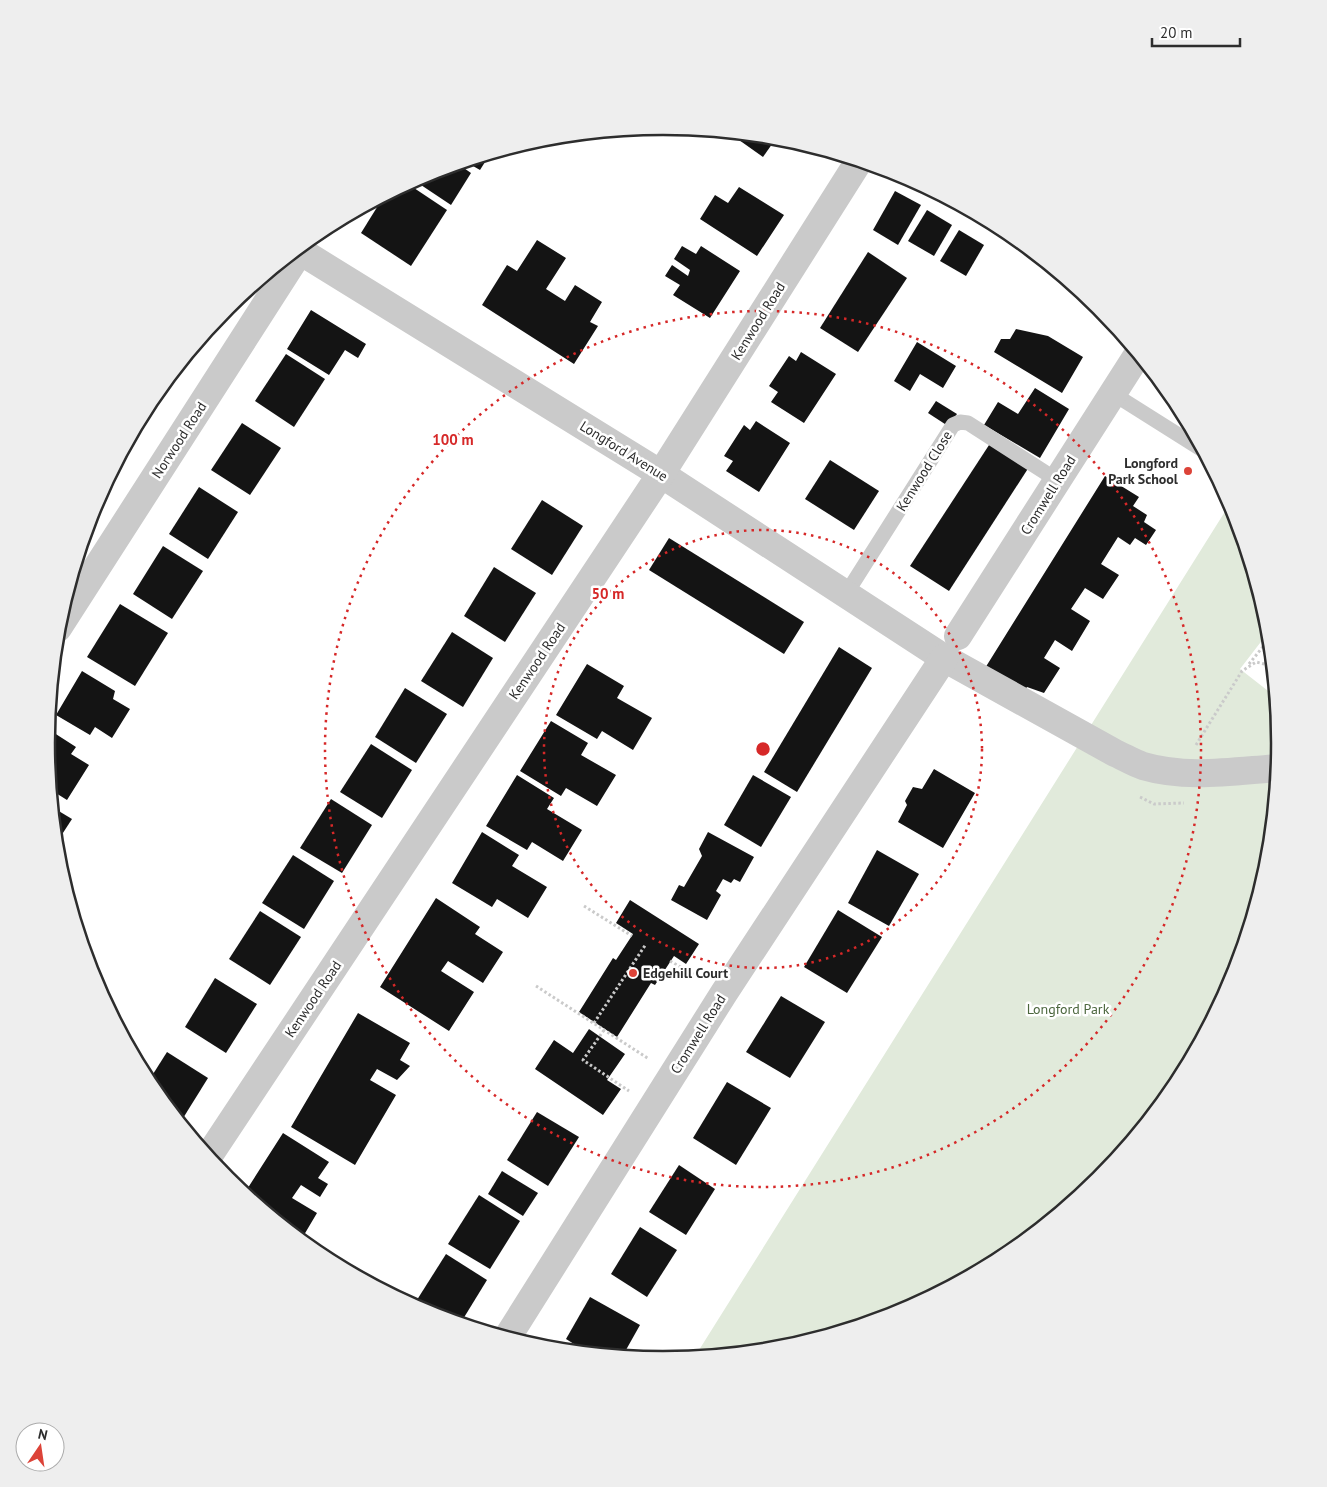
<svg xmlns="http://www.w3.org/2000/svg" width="1327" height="1487" font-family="'PT Sans',sans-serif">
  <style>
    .green { fill: #e1eadb }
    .building { fill: #141414 }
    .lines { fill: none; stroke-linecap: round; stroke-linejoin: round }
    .path { stroke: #cacaca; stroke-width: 3; stroke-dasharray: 2.5 2.5; stroke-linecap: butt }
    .lane { stroke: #cacaca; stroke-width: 15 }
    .street { stroke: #cacaca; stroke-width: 28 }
    .ring { fill: none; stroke: #d62828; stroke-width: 2.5; stroke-dasharray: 2.5 5 }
    .poi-dot { fill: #dc4338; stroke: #fff; stroke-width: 2 }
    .labels { text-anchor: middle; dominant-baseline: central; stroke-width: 5; stroke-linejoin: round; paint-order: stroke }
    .street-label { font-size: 14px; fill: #2d2d2d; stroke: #fff }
    .poi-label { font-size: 14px; font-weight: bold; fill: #2d2d2d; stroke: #fff; text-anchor: end }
    .park-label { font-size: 14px; fill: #4b663d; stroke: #fff }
    .rim { fill: none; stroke: #2d2d2d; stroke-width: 2.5 }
    .centre { fill: #d62828; stroke: #fff; stroke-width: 2.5 }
    .ring-label { font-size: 15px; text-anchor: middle; font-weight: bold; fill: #d62828; stroke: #fff; stroke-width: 5; stroke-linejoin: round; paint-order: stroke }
  </style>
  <rect width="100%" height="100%" fill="#fff"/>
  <polygon class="green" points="1231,502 1269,623 1270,630 1240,669 1276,697 1281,744 1269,864 1234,980 1177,1087 1100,1180 1006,1257 899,1314 784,1349 694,1358"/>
  <g class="building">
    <polygon points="743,134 777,137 763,157 739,140"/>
    <polygon points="490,154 480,170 466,162"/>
    <polygon points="458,164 471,173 451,205 418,183 423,176 428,173"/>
    <polygon points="408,184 447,210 411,266 361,233 384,196"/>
    <polygon points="739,187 784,215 757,256 700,219 715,195 728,203"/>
    <polygon points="895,191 921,205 898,245 873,230"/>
    <polygon points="927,210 952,225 934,256 908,241"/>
    <polygon points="959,230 984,245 966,276 940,261"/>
    <polygon points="537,240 566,258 546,289 565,301 575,285 602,302 590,322 598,326 574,364 482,305 507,265 517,271"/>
    <polygon points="682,246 696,254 701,246 740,271 710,318 673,295 680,285 665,276 672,265 688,276 690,270 674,259"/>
    <polygon points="868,252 907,278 858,352 820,328"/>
    <polygon points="311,310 366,344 358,358 345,350 329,375 287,349"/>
    <polygon points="1016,329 1048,336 1083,357 1062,393 994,352 1001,339 1010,339"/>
    <polygon points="917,342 956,366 943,388 920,374 910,391 894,381"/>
    <polygon points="801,352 836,374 804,423 771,402 778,392 769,386 789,356 796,361"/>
    <polygon points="286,354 325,379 294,427 255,401"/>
    <polygon points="1035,388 1069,409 1040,458 984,425 998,402 1018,414"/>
    <polygon points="936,401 957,414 948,426 928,413"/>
    <polygon points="756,421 790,443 759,492 726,471 733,461 724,456 744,425 750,430"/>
    <polygon points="242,423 281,448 250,495 211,470"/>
    <polygon points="991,442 1029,467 949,591 910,566"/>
    <polygon points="830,460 879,491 854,530 805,499"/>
    <polygon points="1105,476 1139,497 1133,506 1147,515 1144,522 1156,530 1146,545 1135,538 1130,545 1118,537 1101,564 1119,575 1103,599 1085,588 1071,609 1090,621 1072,651 1055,640 1044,658 1060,668 1044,693 1027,687 1020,697 982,673"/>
    <polygon points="199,487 238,512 208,559 169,534"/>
    <polygon points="542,500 583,526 552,575 511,549"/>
    <polygon points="669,538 804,622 784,654 649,570"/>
    <polygon points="163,546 203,571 172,619 133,594"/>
    <polygon points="494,567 536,593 505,642 464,616"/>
    <polygon points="120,604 168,633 135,686 87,657"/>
    <polygon points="452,632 493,658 463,707 421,681"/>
    <polygon points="839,647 872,668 797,792 764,772"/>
    <polygon points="587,664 624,686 617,698 652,718 633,750 602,731 597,739 556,715"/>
    <polygon points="82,671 115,691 113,699 130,709 112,738 95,727 90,735 56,715"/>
    <polygon points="405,688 447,714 416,763 375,737"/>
    <polygon points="551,721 588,743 581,755 616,775 597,806 566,788 561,796 520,771"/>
    <polygon points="48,729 76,747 71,754 89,765 67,800 51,790 46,743"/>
    <polygon points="371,744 412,770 382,818 340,792"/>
    <polygon points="934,769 975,793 943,848 898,822 907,805 905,801 913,787 922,789"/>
    <polygon points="517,775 554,798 547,809 582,830 563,861 532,842 527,850 486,826"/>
    <polygon points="753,775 791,797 761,847 724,825"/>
    <polygon points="331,799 372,825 342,873 300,848"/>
    <polygon points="52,807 72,819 59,839 55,836"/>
    <polygon points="482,832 519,855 512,866 547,887 528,918 497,899 492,907 452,883"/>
    <polygon points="708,832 754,857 740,882 734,879 731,883 723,879 716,891 721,895 707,920 671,900 679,885 684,887 702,856 699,849"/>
    <polygon points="877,850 919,874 889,926 848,903"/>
    <polygon points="293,855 334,881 304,929 262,903"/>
    <polygon points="436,898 480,927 475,934 503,952 483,983 448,961 441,971 474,992 449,1031 380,987"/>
    <polygon points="630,900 699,944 686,964 674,956 655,985 651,983 617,1037 579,1012 613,958 616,960 633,934 616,923"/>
    <polygon points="838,910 882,937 847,993 804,967"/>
    <polygon points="260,911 301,937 270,985 229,959"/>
    <polygon points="215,978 257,1004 226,1053 185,1027"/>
    <polygon points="781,996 825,1022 790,1078 746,1052"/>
    <polygon points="358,1013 410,1043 400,1060 410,1066 397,1080 377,1069 370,1080 396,1095 355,1165 291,1127"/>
    <polygon points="589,1029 625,1054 607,1080 621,1089 603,1115 535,1069 554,1040 573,1053"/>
    <polygon points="167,1052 208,1078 180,1123 148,1082"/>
    <polygon points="727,1082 771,1108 736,1165 693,1138"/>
    <polygon points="537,1112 579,1137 548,1186 507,1160"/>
    <polygon points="283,1133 329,1162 318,1178 328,1184 320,1197 301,1185 292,1198 317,1213 301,1240 244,1194"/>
    <polygon points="679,1165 715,1189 686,1235 649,1212"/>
    <polygon points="502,1171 538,1193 523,1216 488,1194"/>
    <polygon points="479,1195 520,1221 490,1269 448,1244"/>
    <polygon points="640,1227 677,1250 647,1297 611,1274"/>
    <polygon points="446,1254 487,1280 460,1324 438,1317 415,1303"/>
    <polygon points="590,1297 640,1325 622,1357 590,1354 566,1339"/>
  </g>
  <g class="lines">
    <g class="path">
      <polyline points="1249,664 1270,638"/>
      <polyline points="1196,745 1242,671 1256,662 1273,666"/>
      <polyline points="1140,797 1154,804 1184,803"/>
      <polyline points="584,906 632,936"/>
      <polyline points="670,961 700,978"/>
      <polyline points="536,986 649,1059"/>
      <polyline points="594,1023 646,944"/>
      <polyline points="604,1030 583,1060 629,1091"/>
    </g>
    <g class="lane">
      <polyline points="1112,393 1204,451"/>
      <polyline points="846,594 953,425 960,422 968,423 1057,480"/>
    </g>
    <g class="street">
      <path d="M58,628L300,251L661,474L944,658L1115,753C1124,757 1134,763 1143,766C1187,779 1234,771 1278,768"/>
      <polyline points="958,636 1138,354"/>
      <polyline points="208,1157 661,474 859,161"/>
      <polyline points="507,1338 724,993 944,658"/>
    </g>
  </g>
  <g class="ring">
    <circle cx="763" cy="749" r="219"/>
    <circle cx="763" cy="749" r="438"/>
  </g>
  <g class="poi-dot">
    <circle cx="1188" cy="471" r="5"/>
    <circle cx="633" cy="973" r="5"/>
  </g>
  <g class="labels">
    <g class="street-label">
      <text transform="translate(758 321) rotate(-58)">Kenwood Road</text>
      <text transform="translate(179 440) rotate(-57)">Norwood Road</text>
      <text transform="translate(624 451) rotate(32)">Longford Avenue</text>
      <text transform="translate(924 471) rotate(-58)">Kenwood Close</text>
      <text transform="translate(1048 495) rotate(-58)">Cromwell Road</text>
      <text transform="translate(537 661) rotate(-56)">Kenwood Road</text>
      <text transform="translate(313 999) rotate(-56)">Kenwood Road</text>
      <text transform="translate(698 1034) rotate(-58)">Cromwell Road</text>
    </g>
    <g class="poi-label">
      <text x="1178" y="463">Longford<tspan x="1178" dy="16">Park School</tspan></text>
      <text x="643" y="973" text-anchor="start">Edgehill Court</text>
    </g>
    <g class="park-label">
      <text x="1068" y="1009">Longford Park</text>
    </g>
  </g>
  <path d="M0 0H1327V1487H0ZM55 743a608 608 0 1 1 1216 0a608 608 0 1 1-1216 0Z" fill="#eee" fill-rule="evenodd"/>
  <path class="rim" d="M55 743a608 608 0 1 1 1216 0a608 608 0 1 1-1216 0Z"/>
  <circle cx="763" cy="749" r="8" class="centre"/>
  <g class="ring-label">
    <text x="453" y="445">100 m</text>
    <text x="608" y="599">50 m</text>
  </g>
  <g transform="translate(40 1447) rotate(13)"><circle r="24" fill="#ffffff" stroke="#ababab"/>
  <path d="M0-4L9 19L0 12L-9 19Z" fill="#dc4338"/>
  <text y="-8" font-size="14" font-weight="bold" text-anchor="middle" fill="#2d2d2d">N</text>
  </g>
  <path d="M1152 38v8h88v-8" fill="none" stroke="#2d2d2d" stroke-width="2.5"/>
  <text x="1160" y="38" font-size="15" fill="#2d2d2d" stroke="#ffffff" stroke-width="4" paint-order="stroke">20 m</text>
</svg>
